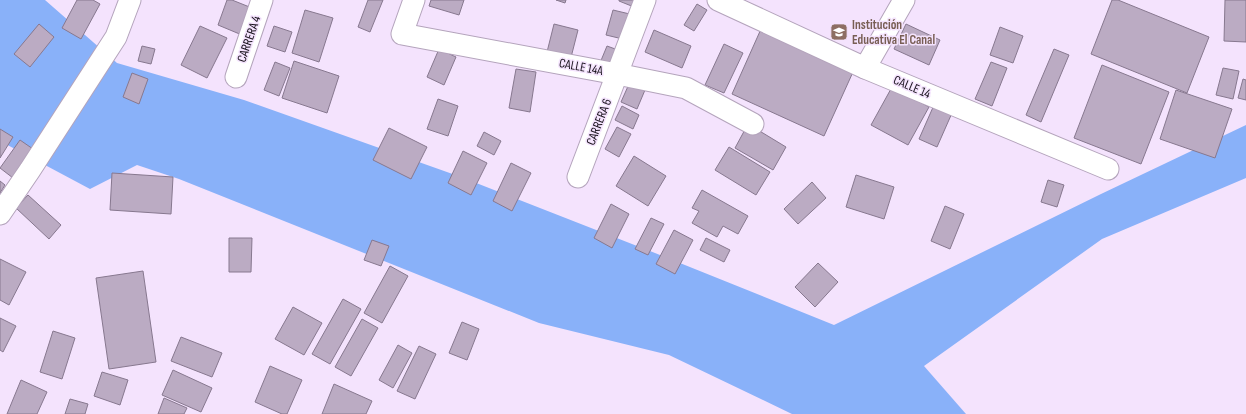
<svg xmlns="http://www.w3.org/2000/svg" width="1246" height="414" font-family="'Sofia Sans Condensed',sans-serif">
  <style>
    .water { fill: #89b1f9 }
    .building { fill: #bbabc3; stroke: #87788f }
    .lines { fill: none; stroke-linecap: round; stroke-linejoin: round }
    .street-casing { stroke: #b4a4bc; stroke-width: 23 }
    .street { stroke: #fff; stroke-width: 21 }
    .labels { text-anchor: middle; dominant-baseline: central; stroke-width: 3; stroke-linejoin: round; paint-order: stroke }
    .education-label { font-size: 13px; font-weight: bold; fill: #785e54; stroke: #f4e3fd; text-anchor: start }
    .street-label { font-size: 13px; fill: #18121b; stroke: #f4e3fd }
  </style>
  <rect width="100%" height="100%" fill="#f4e3fd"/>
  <polygon class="water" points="0,0 45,0 117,63 244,100 461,177 655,253 834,325 1101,194 1246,125 1246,178 1102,239 924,366 966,414 792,414 669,355 539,323 179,179 137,165 90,189 0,141"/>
  <g class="building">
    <polygon points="77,0 93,0 100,4 81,39 62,28"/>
    <polygon points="227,0 232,0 252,8 242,35 218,25"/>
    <polygon points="368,0 383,0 370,32 358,27"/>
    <polygon points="431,0 464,0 459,15 429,6"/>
    <polygon points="556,0 566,0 565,3"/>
    <polygon points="619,0 643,0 639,9 619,1"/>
    <polygon points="1112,0 1118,0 1209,37 1187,93 1091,54"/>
    <polygon points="1225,0 1246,0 1246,42 1224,41"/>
    <polygon points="697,4 707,10 694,31 684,25"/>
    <polygon points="305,10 333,18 319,62 292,53"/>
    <polygon points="613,10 638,16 631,41 606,35"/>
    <polygon points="39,24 54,37 30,67 14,54"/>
    <polygon points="554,24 578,30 567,73 543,68"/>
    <polygon points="906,24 940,40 929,65 894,49"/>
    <polygon points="200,26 227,38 207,78 181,65"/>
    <polygon points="274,26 292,32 285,52 267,46"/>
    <polygon points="1000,27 1023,36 1013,63 990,55"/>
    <polygon points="761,29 853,72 824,136 732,94"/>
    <polygon points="654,30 691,46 682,68 645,52"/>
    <polygon points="724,44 743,53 724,93 705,85"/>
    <polygon points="142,46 155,49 151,64 138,61"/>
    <polygon points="607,46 629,54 595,75"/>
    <polygon points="439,49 456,57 444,85 427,77"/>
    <polygon points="1054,49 1069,55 1041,122 1026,115"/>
    <polygon points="294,61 339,76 327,113 282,98"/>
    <polygon points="275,62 290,68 279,96 264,90"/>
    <polygon points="991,62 1007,68 992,106 975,99"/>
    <polygon points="1102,65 1169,92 1141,164 1074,138"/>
    <polygon points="1223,68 1239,71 1233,99 1216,95"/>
    <polygon points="516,69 536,72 530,112 509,108"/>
    <polygon points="132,73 148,79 139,104 123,97"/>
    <polygon points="1243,79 1246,80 1246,100 1238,98"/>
    <polygon points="629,84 645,90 637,109 621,102"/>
    <polygon points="892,87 929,107 908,145 871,125"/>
    <polygon points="1176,90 1232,109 1215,158 1160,139"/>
    <polygon points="438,99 458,106 448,136 427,129"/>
    <polygon points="934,105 952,113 937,147 919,139"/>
    <polygon points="622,106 639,115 633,129 615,120"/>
    <polygon points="748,124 786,147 773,170 735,148"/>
    <polygon points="617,127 631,134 619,157 605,149"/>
    <polygon points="389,128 427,147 411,179 373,160"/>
    <polygon points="0,129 13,137 0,158"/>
    <polygon points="484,132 501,141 494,155 477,146"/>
    <polygon points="20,140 33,149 13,178 0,168"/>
    <polygon points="729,147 770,172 756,195 715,170"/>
    <polygon points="463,151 487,163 471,195 448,183"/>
    <polygon points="634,156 666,176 648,206 616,186"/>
    <polygon points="511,163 531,173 512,211 493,201"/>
    <polygon points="112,173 173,177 171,214 110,210"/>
    <polygon points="856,175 894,187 884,219 846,207"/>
    <polygon points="1048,180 1064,185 1057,207 1041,202"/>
    <polygon points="0,181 5,185 0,193"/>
    <polygon points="812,182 826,198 798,224 784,209"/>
    <polygon points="702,190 748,216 738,234 723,226 717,237 692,223 699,211 692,208"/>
    <polygon points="28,195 61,225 49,239 16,208"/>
    <polygon points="611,204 629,214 612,248 594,238"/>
    <polygon points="945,206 964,214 950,249 931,241"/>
    <polygon points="651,218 664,224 648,255 635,249"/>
    <polygon points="674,230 693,240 675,274 656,264"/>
    <polygon points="229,238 252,238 251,272 229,272"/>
    <polygon points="706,238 730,250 724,262 700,250"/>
    <polygon points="372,240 389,246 381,266 364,260"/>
    <polygon points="0,259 26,272 9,305 0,300"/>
    <polygon points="818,263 838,282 815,307 795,287"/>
    <polygon points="390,266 408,276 382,323 364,313"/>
    <polygon points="143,271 156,362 109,369 96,278"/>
    <polygon points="343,299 361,309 330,364 312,354"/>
    <polygon points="293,307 322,323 304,355 275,339"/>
    <polygon points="0,318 16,326 3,352 0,350"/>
    <polygon points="362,319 378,328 351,376 335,367"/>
    <polygon points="462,322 479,329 467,360 449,353"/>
    <polygon points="53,331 75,338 62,379 40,372"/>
    <polygon points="181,337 222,353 212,377 171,361"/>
    <polygon points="398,345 412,353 393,388 379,380"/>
    <polygon points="419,346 436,354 415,399 397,391"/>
    <polygon points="270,366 302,380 287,414 282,414 255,402"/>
    <polygon points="173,370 212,388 201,412 162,395"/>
    <polygon points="102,372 128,380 120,405 94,396"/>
    <polygon points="21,380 47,392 37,414 7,414"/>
    <polygon points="334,384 372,401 366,414 322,414"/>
    <polygon points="164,398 187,408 184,414 158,414"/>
    <polygon points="70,399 88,404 85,414 65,414"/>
  </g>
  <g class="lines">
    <g class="street-casing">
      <g id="street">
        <polyline points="414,0 402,34 617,74 686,88 753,124"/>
        <polyline points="718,0 865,68 1108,169"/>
        <polyline points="865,68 904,0"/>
        <polyline points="236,77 262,0"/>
        <polyline points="578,177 645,0"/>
        <polyline points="0,214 30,170 116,37 130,0"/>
      </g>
    </g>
    <use href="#street" class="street"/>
  </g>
  <defs>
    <g id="school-square" transform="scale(0.9)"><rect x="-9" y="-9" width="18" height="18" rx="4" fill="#8d6e63" stroke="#f4e3fd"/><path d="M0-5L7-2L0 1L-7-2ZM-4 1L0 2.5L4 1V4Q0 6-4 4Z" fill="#fff"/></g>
  </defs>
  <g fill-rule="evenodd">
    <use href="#school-square" x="839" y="32"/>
  </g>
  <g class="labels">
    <g class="education-label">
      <text x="852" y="25">Institución<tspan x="852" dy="15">Educativa El Canal</tspan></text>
    </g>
    <g class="street-label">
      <text transform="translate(249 39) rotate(-71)">CARRERA 4</text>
      <text transform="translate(581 67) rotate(11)">CALLE 14A</text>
      <text transform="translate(912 87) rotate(23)">CALLE 14</text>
      <text transform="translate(599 122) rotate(-69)">CARRERA 6</text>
    </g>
  </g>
</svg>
